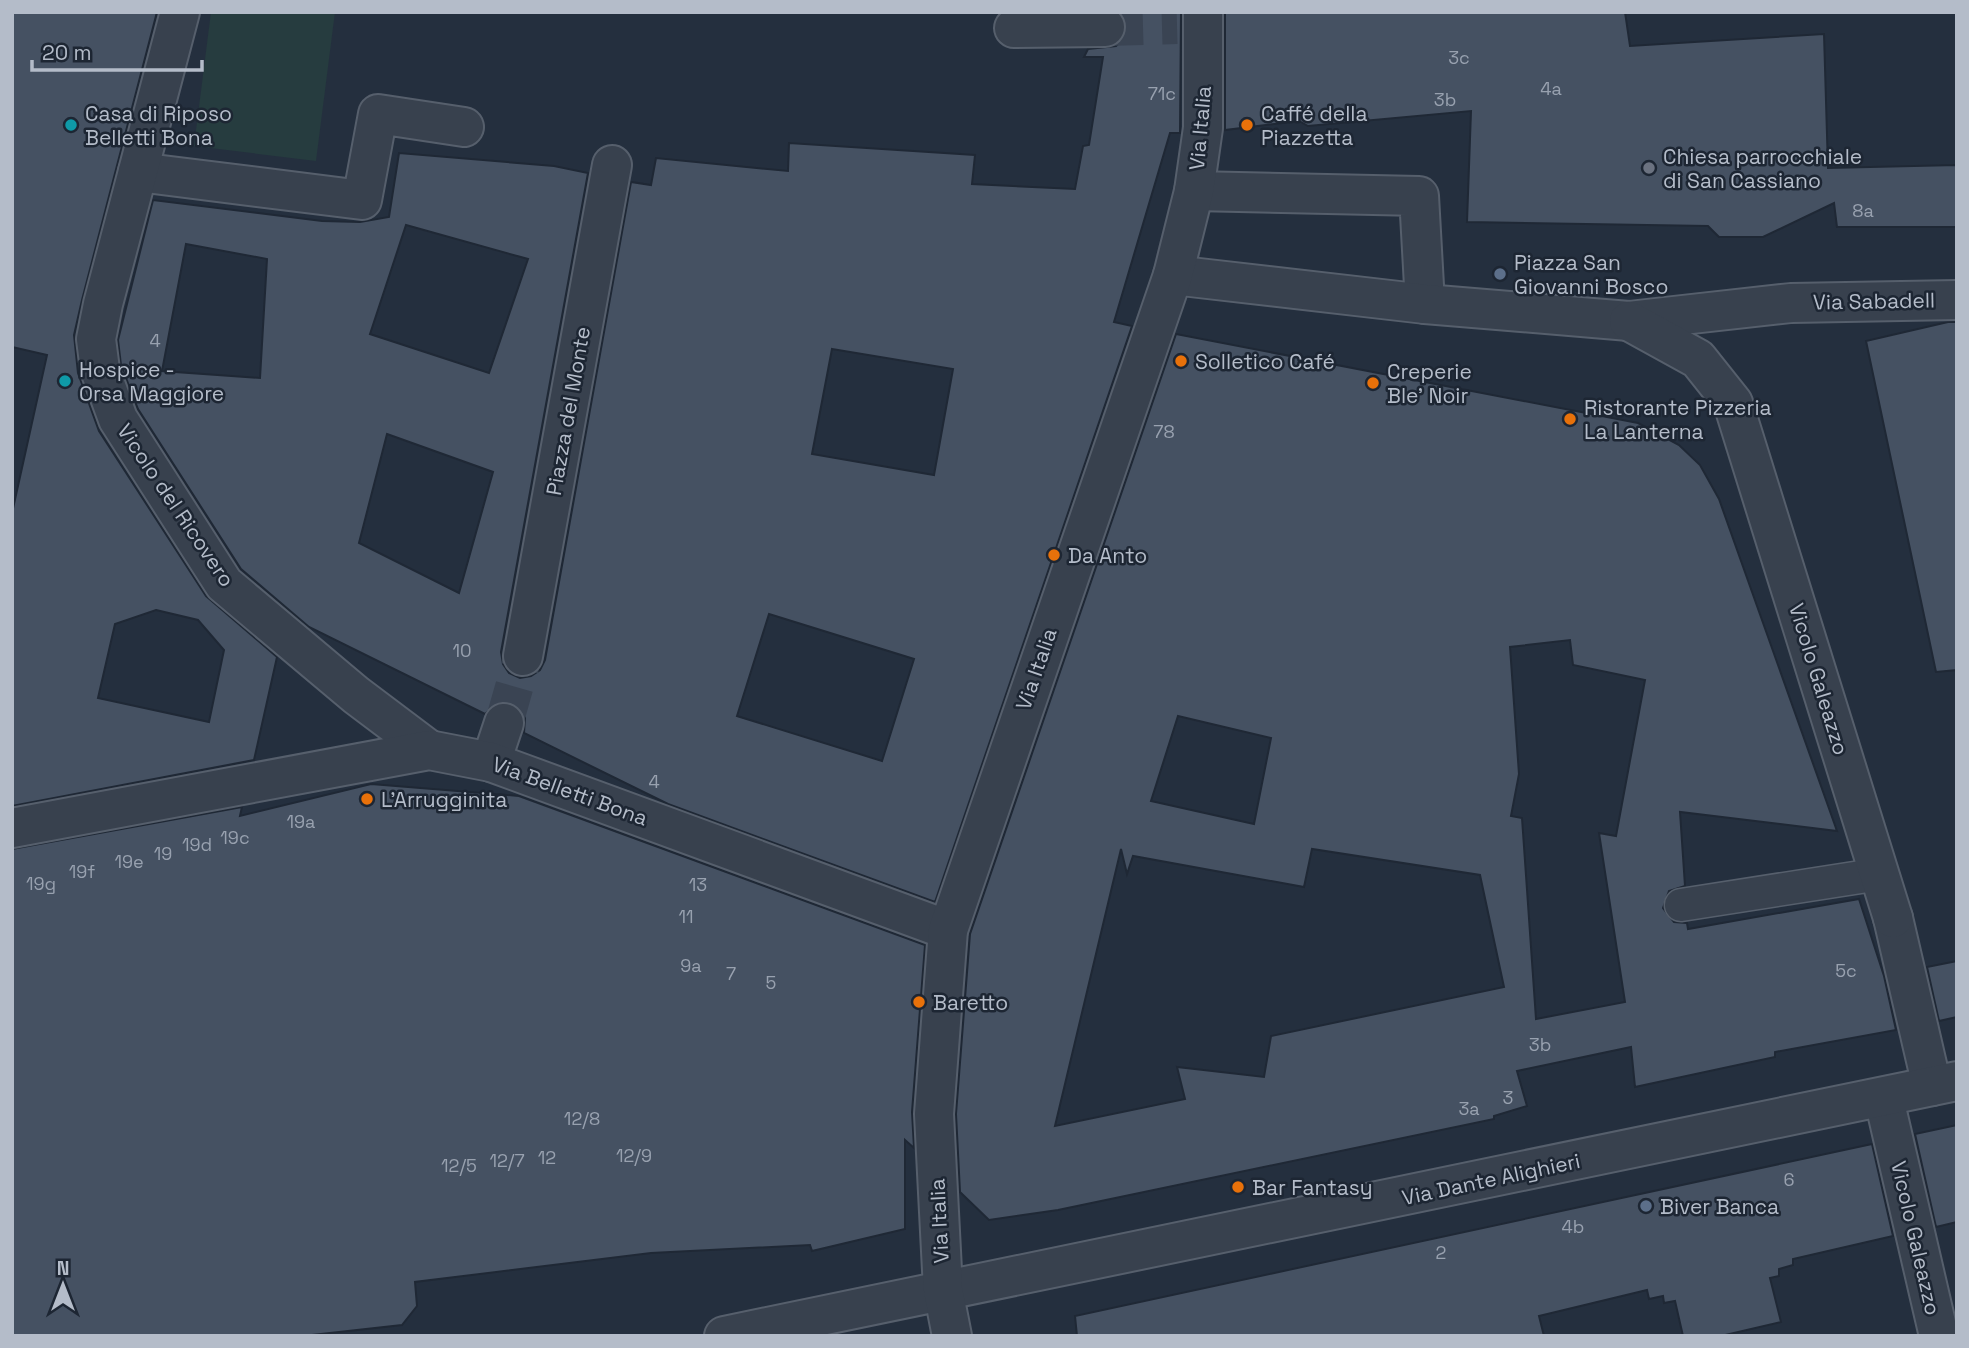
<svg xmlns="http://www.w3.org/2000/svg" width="1969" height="1348" font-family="'Space Grotesk',sans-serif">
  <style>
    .green { fill: #263c3f }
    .building { fill: #455162; stroke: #1f2835; stroke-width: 2; fill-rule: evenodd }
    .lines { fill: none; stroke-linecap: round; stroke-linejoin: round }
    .pedestrian-tunnel { stroke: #3a4453; stroke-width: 38; stroke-dasharray: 38 19; stroke-linecap: butt }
    .service-casing { stroke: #565f6c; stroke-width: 35 }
    .pedestrian-casing { stroke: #565f6c; stroke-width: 42 }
    .minor-casing { stroke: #565f6c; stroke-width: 42 }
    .service { stroke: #38414e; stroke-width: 32 }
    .pedestrian { stroke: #38414e; stroke-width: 38 }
    .minor { stroke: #38414e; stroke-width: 38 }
    .culture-dot { fill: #0f9aa8; stroke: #1d2633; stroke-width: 2.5 }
    .food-dot { fill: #e8710a; stroke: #1d2633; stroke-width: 2.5 }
    .worship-dot { fill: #6b7280; stroke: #1d2633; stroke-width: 2.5 }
    .service-dot { fill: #5c6f8a; stroke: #1d2633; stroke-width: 2.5 }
    .labels { text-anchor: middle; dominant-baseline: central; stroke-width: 5; stroke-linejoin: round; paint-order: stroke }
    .number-label { font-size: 18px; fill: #98a1af }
    .poi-label { font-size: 21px; fill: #b4bcc9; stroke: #1d2633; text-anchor: start }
    .street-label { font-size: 21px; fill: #b4bcc9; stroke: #1d2633 }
  </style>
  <rect width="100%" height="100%" fill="#242f3e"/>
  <polygon class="green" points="211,12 335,12 316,161 194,146"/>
  <g class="building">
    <path d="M12,12H157L82,300L74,335L78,373L99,431L206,596L277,657L254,760L12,806V513L47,355L12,347ZM156,610L198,620L224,650L209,722L98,698L115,624Z"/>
    <path d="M1120,12H1181L1180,133H1170L1114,322L1132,326L935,902L668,804L524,733L525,718L520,708L512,703L499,702L485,714L309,627L241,569L138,409L121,365L118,340L153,200L322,221L360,222L389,217L399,153L554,166L588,173L501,652L503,664L509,673L520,678L531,676L540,670L545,660L631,182L651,185L656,158L788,171L789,143L975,155L972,184L1075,189L1083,146L1089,145L1103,57H1084L1088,49L1116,46L1124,38L1127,26ZM406,225L528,259L489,373L370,334ZM186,244L267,259L260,378L162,371ZM832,349L953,369L934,475L812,454ZM387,434L493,472L459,593L359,543ZM769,614L914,659L882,761L737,716Z"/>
    <polygon points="1225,12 1625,12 1630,46 1824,34 1828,168 1957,165 1957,227 1837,227 1834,203 1763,237 1719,237 1708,226 1467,222 1471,111 1308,126 1299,121 1225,130"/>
    <polygon points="1948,322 1957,322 1957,670 1936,672 1866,341"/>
    <path d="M1176,334L1638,423L1679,445L1700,465L1719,499L1837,831L1680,812L1685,886L1669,891L1663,908L1674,922L1687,923L1688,929L1859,899L1884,976L1896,1030L1775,1052V1057L1635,1087L1631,1047L1517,1071L1527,1106L1494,1116V1119L1058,1210L989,1220L960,1192L956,1114L970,934ZM1570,640L1573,665L1645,680L1616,836L1599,833L1625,1002L1536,1019L1522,818L1511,816L1519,774L1510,647ZM1178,716L1271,738L1254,824L1151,801ZM1121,849L1127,874L1133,856L1304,887L1312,849L1480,875L1504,987L1271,1036L1264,1077L1177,1067L1185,1099L1055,1126Z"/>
    <polygon points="371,784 519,796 925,945 912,1112 914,1148 905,1140 905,1229 812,1251 810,1245 651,1253 415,1282 417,1306 402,1325 303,1336 12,1336 12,849 242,807 240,816"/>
    <polygon points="1957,961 1957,1017 1939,1021 1927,967"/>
    <polygon points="1957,1125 1957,1222 1936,1227 1915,1134"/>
    <polygon points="1872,1144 1893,1236 1793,1259 1793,1265 1779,1269 1779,1276 1770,1278 1781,1322 1721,1336 1683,1336 1675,1301 1664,1303 1663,1296 1649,1299 1647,1290 1539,1316 1544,1336 1077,1336 1075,1316"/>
  </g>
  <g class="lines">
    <g class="pedestrian-tunnel">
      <polyline points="1105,27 1177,25"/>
      <polyline points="504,723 523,656"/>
    </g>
    <g class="service-casing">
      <polyline id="service" points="1681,905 1880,874"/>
    </g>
    <g class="pedestrian-casing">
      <g id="pedestrian">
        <polyline points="1014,28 1105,27"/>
        <polyline points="138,172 362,200 378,114 464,127"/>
        <polyline points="523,656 612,165"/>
        <polyline points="491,762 504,723"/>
        <polyline points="1893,918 1932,1086"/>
      </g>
    </g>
    <g class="minor-casing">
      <g id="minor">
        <polyline points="180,12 103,304 96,339 100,370 118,419 224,584 356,695 429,750"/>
        <polyline points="1194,191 1419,196 1425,304"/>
        <polyline points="1173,275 1425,304 1629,321 1791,303 1957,300"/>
        <polyline points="1629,321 1698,359 1733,403 1893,918"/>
        <polyline points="12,828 429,750 491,762 948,930"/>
        <polyline points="1884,1099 1939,1336"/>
        <polyline points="724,1336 1957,1081"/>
        <polyline points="952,1336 943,1290 934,1114 948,930 1173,275 1194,191 1203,128 1203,12"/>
      </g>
    </g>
    <use href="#service" class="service"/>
    <use href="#pedestrian" class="pedestrian"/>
    <use href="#minor" class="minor"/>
  </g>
  <g class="culture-dot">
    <circle cx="71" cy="125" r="7"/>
    <circle cx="65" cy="381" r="7"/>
  </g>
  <g class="food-dot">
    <circle cx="1247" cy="125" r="7"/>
    <circle cx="1181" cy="361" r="7"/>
    <circle cx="1373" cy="383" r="7"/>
    <circle cx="1570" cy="419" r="7"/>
    <circle cx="1054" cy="555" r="7"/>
    <circle cx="367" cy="799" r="7"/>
    <circle cx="919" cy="1002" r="7"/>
    <circle cx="1238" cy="1187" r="7"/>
  </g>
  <circle class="worship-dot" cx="1649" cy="168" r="7"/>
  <g class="service-dot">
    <circle cx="1500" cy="274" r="7"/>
    <circle cx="1646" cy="1206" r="7"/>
  </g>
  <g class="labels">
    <g class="number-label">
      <text x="1459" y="57">3c</text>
      <text x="1551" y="88">4a</text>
      <text x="1162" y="93">71c</text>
      <text x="1445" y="99">3b</text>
      <text x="1863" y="210">8a</text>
      <text x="155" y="340">4</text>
      <text x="1164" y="431">78</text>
      <text x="462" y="650">10</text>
      <text x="654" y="781">4</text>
      <text x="301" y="821">19a</text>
      <text x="235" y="837">19c</text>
      <text x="197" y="844">19d</text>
      <text x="163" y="853">19</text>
      <text x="129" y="861">19e</text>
      <text x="82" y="871">19f</text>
      <text x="41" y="883">19g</text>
      <text x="698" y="884">13</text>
      <text x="686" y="916">11</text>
      <text x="691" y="965">9a</text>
      <text x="1846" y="970">5c</text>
      <text x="731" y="973">7</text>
      <text x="771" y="982">5</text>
      <text x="1540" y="1044">3b</text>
      <text x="1508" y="1097">3</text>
      <text x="1469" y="1108">3a</text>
      <text x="582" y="1118">12/8</text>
      <text x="634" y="1155">12/9</text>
      <text x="547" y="1157">12</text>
      <text x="507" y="1160">12/7</text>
      <text x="459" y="1165">12/5</text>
      <text x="1789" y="1179">6</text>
      <text x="1573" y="1226">4b</text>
      <text x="1441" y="1252">2</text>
    </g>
    <g class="poi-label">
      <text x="85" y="113">Casa di Riposo<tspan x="85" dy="24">Belletti Bona</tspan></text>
      <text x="1261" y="113">Caffé della<tspan x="1261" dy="24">Piazzetta</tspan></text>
      <text x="1663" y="156">Chiesa parrocchiale<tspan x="1663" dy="24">di San Cassiano</tspan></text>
      <text x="1514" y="262">Piazza San<tspan x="1514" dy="24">Giovanni Bosco</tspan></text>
      <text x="1195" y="361">Solletico Café</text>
      <text x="79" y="369">Hospice -<tspan x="79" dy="24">Orsa Maggiore</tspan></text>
      <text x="1387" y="371">Creperie<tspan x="1387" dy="24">Ble' Noir</tspan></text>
      <text x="1584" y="407">Ristorante Pizzeria<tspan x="1584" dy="24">La Lanterna</tspan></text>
      <text x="1068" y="555">Da Anto</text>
      <text x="381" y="799">L'Arrugginita</text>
      <text x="933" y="1002">Baretto</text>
      <text x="1252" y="1187">Bar Fantasy</text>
      <text x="1660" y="1206">Biver Banca</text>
    </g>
    <g class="street-label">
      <text transform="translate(1200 128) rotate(-85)">Via Italia</text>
      <text transform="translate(1874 301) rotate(-1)">Via Sabadell</text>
      <text transform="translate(568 411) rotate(-80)">Piazza del Monte</text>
      <text transform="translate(176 505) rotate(56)">Vicolo del Ricovero</text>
      <text transform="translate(1036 669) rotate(-71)">Via Italia</text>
      <text transform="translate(1819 679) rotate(73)">Vicolo Galeazzo</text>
      <text transform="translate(570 791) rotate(20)">Via Belletti Bona</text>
      <text transform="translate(1491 1179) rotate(-12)">Via Dante Alighieri</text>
      <text transform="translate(939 1221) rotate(-93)">Via Italia</text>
      <text transform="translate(1916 1238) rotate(77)">Vicolo Galeazzo</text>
    </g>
  </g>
  <rect width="1969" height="1348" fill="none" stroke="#b4bcc9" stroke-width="28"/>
  <g transform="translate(63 1285)" stroke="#1d2633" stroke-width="5" paint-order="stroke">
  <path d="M0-5L12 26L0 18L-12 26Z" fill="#b4bcc9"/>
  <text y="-10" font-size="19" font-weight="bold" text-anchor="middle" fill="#b4bcc9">N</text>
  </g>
  <path d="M32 60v10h170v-10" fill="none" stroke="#b4bcc9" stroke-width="3.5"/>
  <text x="42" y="60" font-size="21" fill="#b4bcc9" stroke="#1d2633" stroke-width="5" paint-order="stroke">20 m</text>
</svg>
